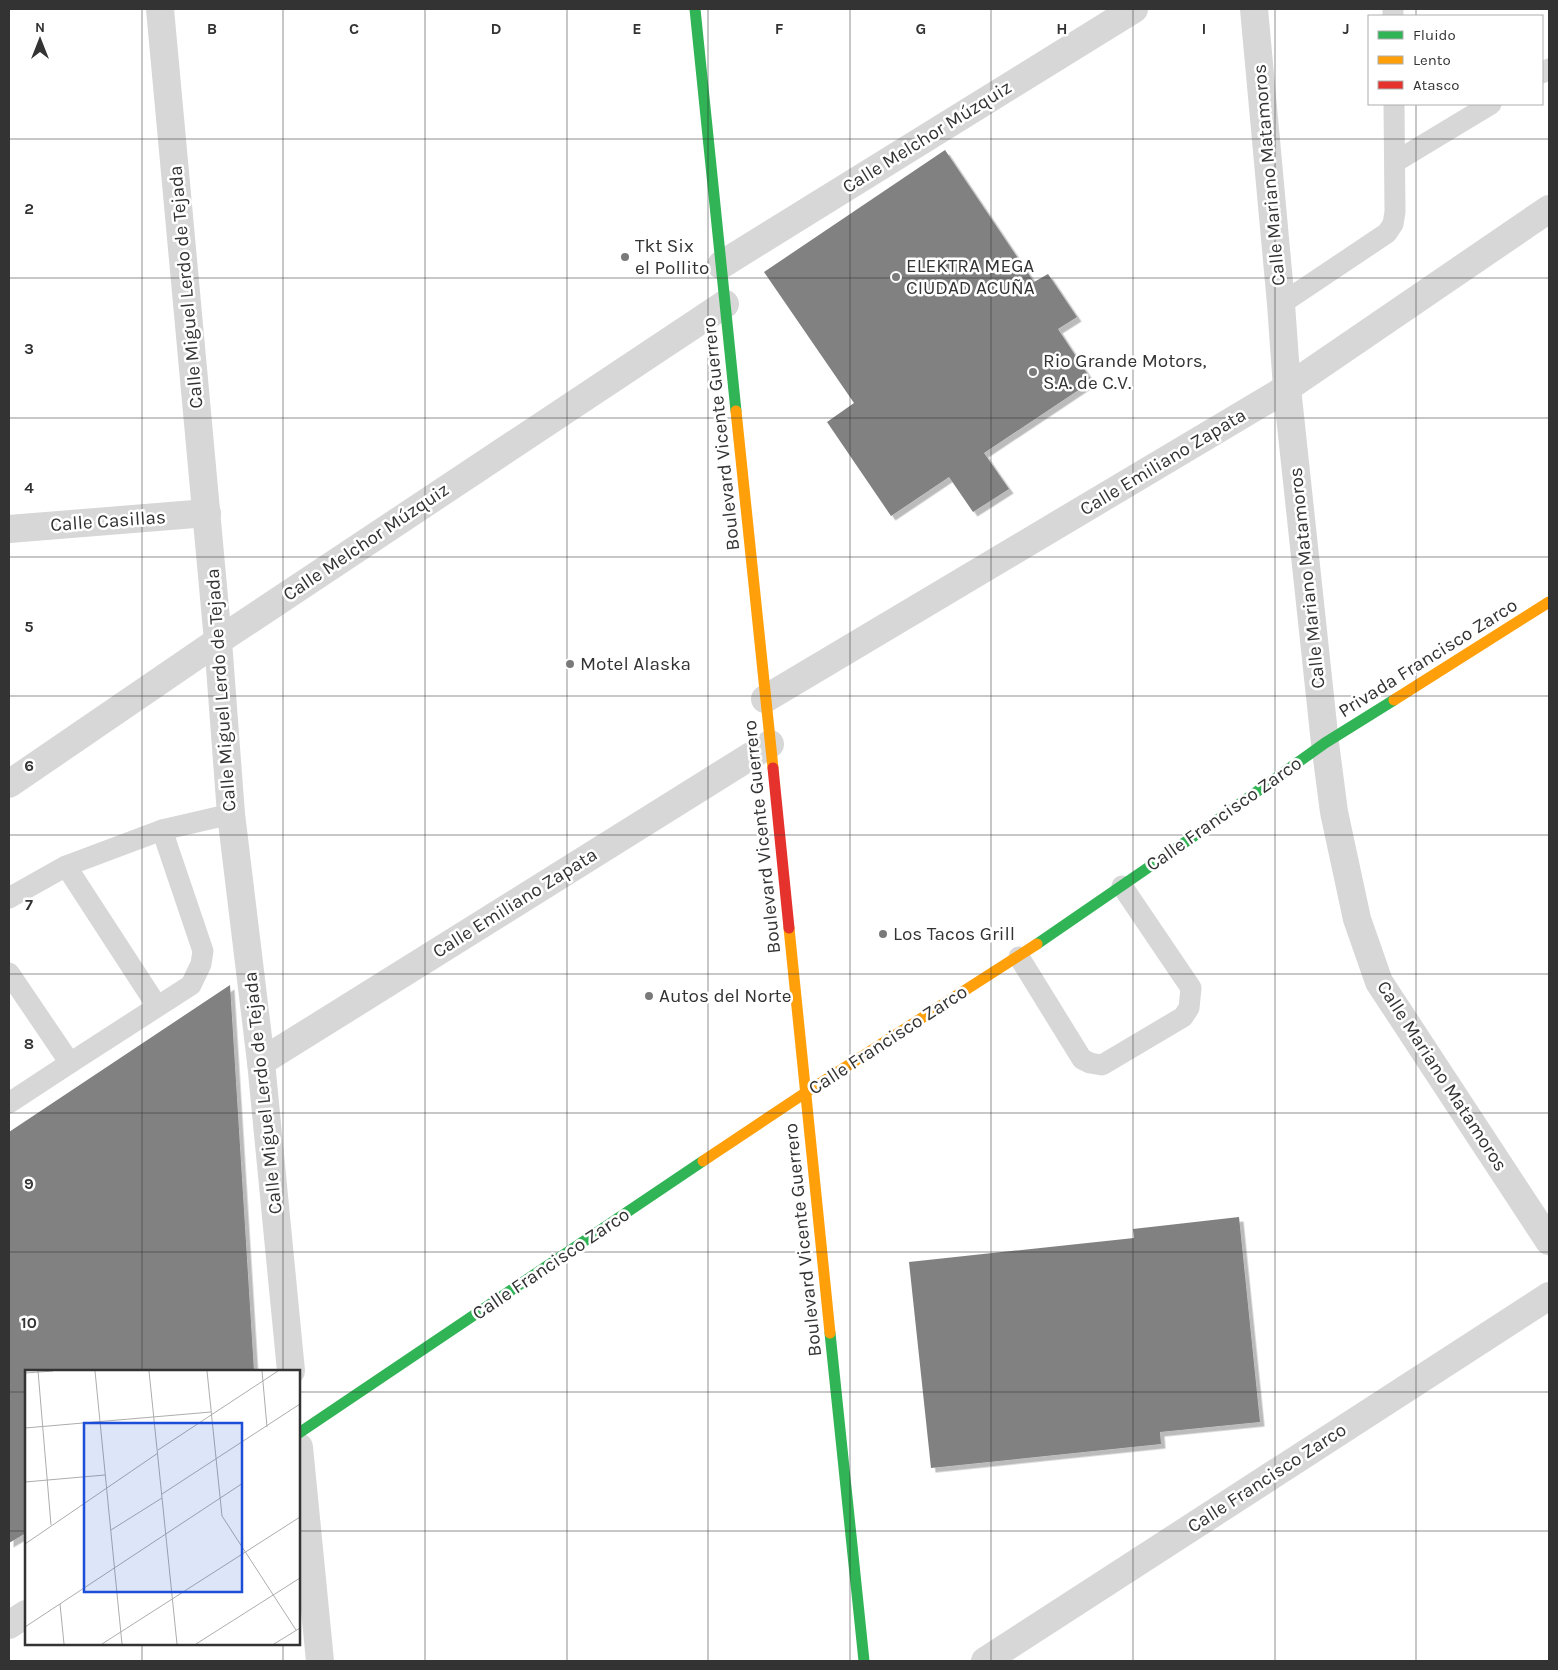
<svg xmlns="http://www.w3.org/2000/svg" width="1558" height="1670" font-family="Karla,sans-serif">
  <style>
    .building { fill: #818181; filter: url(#shadow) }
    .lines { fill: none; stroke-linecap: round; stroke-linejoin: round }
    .lane { stroke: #d7d7d7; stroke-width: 21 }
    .street { stroke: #d7d7d7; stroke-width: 28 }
    .fast { stroke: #30b455; stroke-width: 11 }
    .slow { stroke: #ff9f0a; stroke-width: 11 }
    .jam { stroke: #e5322d; stroke-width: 11 }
    .grid { fill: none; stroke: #333; stroke-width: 1; stroke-opacity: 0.55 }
    .poi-dot { fill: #7a7a7a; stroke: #fff; stroke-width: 2 }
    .labels { text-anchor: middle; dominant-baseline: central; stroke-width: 5; stroke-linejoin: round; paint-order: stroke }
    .street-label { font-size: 19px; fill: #333; stroke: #fff }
    .poi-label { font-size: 19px; fill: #333; stroke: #fff; text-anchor: start }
    .inset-road { fill: none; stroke: #adadad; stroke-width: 1 }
    .view { fill: #1d4ed8; fill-opacity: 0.15; stroke: #1d4ed8; stroke-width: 2.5 }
    .inset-edge { fill: none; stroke: #333; stroke-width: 2.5 }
    .grid-label { font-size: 16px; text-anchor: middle; font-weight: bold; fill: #333; stroke: #fff; stroke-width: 5; stroke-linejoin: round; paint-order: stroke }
  </style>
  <defs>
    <filter id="shadow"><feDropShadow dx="4.5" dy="4.5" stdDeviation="0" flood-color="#0004"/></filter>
  </defs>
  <rect width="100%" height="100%" fill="#fff"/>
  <g class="building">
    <polygon points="945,150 1034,282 1048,274 1077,317 1058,329 1092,381 984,453 1009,489 973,512 949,477 891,516 827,422 854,403 764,272"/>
    <polygon points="230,985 254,1371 26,1371 26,1533 9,1543 9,1132"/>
    <polygon points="1239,1217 1260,1422 1160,1432 1161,1444 931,1468 909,1262 1134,1238 1133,1229"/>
  </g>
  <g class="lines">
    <g class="lane">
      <polyline points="1393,9 1393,16"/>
      <polyline points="1542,73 1549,69"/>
      <polyline points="1395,162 1491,104"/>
      <polyline points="1281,304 1387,233 1393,224 1395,212 1394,104"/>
      <polyline points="66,866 157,1006"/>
      <polyline points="9,898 66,866 162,830 231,814"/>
      <polyline points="1019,957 1082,1059 1090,1063 1102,1065 1183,1017 1189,1008 1191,988 1122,886"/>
      <polyline points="9,973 70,1063 9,1103"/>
      <polyline points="70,1063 191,985 201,964 203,951 162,830"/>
    </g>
    <g class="street">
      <polyline points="160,9 218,641 231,814 261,1062 291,1371"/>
      <polyline points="1254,9 1281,304 1287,388 1325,743 1334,812 1357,919 1379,982 1549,1241"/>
      <polyline points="721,265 1134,9"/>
      <polyline points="9,529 207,513"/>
      <polyline points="765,699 1287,388 1549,209"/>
      <polyline points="9,784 218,641 725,304"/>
      <polyline points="261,1062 770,744"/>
      <polyline points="299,1447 320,1661"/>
      <polyline points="9,1625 26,1614"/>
      <polyline points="985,1661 1549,1296"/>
    </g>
    <g class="fast">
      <polyline points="695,9 736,411"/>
      <polyline points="1037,944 1213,823 1325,743 1394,700"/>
      <polyline points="830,1333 864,1661"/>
      <polyline points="299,1433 703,1161"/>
    </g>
    <g class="slow">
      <polyline points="736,411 773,768"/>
      <polyline points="1394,700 1549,602"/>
      <polyline points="789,928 830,1333"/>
      <polyline points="703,1161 805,1093 1037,944"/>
    </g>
    <polyline class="jam" points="773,768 789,928"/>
  </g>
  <path class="grid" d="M142,9V1371M283,9V1371M425,9V1661M567,9V1661M708,9V1661M850,9V1661M991,9V1661M1133,9V1661M1275,9V1661M1416,9V16M1416,104V1661M9,139H1549M9,278H1549M9,418H1549M9,557H1549M9,696H1549M9,835H1549M9,974H1549M9,1113H1549M9,1252H1549M9,1392H26M299,1392H1549M9,1531H26M299,1531H1549M142,1644V1661M283,1644V1661"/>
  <g class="poi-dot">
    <circle cx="625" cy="257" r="5"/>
    <circle cx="896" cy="277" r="5"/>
    <circle cx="1033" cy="372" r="5"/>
    <circle cx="570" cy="664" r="5"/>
    <circle cx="883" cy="934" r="5"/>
    <circle cx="649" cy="996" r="5"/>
  </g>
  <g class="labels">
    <g class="street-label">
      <text transform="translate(927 137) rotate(-32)">Calle Melchor Múzquiz</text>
      <text transform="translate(1269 175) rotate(-95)">Calle Mariano Matamoros</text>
      <text transform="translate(186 287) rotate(-95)">Calle Miguel Lerdo de Tejada</text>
      <text transform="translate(721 434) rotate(-96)">Boulevard Vicente Guerrero</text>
      <text transform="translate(1163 462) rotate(-31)">Calle Emiliano Zapata</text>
      <text transform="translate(108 521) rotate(-4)">Calle Casillas</text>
      <text transform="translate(366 542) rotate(-34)">Calle Melchor Múzquiz</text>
      <text transform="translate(1307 578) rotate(-96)">Calle Mariano Matamoros</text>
      <text transform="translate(1428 658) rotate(-32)">Privada Francisco Zarco</text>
      <text transform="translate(221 690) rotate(-94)">Calle Miguel Lerdo de Tejada</text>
      <text transform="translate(1224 814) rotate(-35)">Calle Francisco Zarco</text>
      <text transform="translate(762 837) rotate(-96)">Boulevard Vicente Guerrero</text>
      <text transform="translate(515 903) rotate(-32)">Calle Emiliano Zapata</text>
      <text transform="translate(888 1040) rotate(-33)">Calle Francisco Zarco</text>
      <text transform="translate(1442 1076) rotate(57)">Calle Mariano Matamoros</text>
      <text transform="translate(263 1093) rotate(-96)">Calle Miguel Lerdo de Tejada</text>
      <text transform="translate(803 1240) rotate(-96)">Boulevard Vicente Guerrero</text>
      <text transform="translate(551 1264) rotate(-34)">Calle Francisco Zarco</text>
      <text transform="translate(1267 1478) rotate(-33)">Calle Francisco Zarco</text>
    </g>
    <g class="poi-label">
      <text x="635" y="246">Tkt Six<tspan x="635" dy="22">el Pollito</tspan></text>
      <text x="906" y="266">ELEKTRA MEGA<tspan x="906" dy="22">CIUDAD ACUÑA</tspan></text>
      <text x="1043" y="361">Rio Grande Motors,<tspan x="1043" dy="22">S.A. de C.V.</tspan></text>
      <text x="580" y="664">Motel Alaska</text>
      <text x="893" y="934">Los Tacos Grill</text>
      <text x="659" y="996">Autos del Norte</text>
    </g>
  </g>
  <g transform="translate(25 1370)">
    <rect width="275" height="275" fill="#fff"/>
    <path class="inset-road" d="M13,1L26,155M70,1L97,274M124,1L152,274M182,1L197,146L271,260M237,1L242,57M0,3L28,1M0,58L186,42M133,80L253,1M0,112L80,105M137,124L275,34M86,160L137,128M0,174L133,83M35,234L39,274M0,257L218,113M77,274L275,147M171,274L275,208M249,274L275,258"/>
    <path class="view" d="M59,53H217V222H59Z"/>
    <rect width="275" height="275" class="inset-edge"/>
  </g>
  <g class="grid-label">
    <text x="212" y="34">B</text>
    <text x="354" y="34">C</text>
    <text x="496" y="34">D</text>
    <text x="637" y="34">E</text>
    <text x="779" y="34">F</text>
    <text x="921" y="34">G</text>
    <text x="1062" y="34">H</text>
    <text x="1204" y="34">I</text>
    <text x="1346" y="34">J</text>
    <text x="29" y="214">2</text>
    <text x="29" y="354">3</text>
    <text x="29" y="493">4</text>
    <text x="29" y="632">5</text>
    <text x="29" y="771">6</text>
    <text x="29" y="910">7</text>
    <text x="29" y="1049">8</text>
    <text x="29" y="1189">9</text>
    <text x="29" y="1328">10</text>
  </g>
  <rect width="1558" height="1670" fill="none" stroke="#333333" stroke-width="20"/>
  <rect x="1368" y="15" width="175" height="90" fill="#ffffff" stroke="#adadad"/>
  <rect x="1378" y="31" width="25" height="8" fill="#30b455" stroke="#adadad"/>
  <text x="1413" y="40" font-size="15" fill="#333333">Fluido</text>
  <rect x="1378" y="56" width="25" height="8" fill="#ff9f0a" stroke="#adadad"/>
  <text x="1413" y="65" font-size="15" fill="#333333">Lento</text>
  <rect x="1378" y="81" width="25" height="8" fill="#e5322d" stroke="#adadad"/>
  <text x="1413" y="90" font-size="15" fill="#333333">Atasco</text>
  <g transform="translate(40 40)" stroke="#ffffff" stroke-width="4" paint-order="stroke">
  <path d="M0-4L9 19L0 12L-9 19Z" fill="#333333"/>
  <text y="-8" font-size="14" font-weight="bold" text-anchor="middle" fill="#333333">N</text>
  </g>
</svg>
